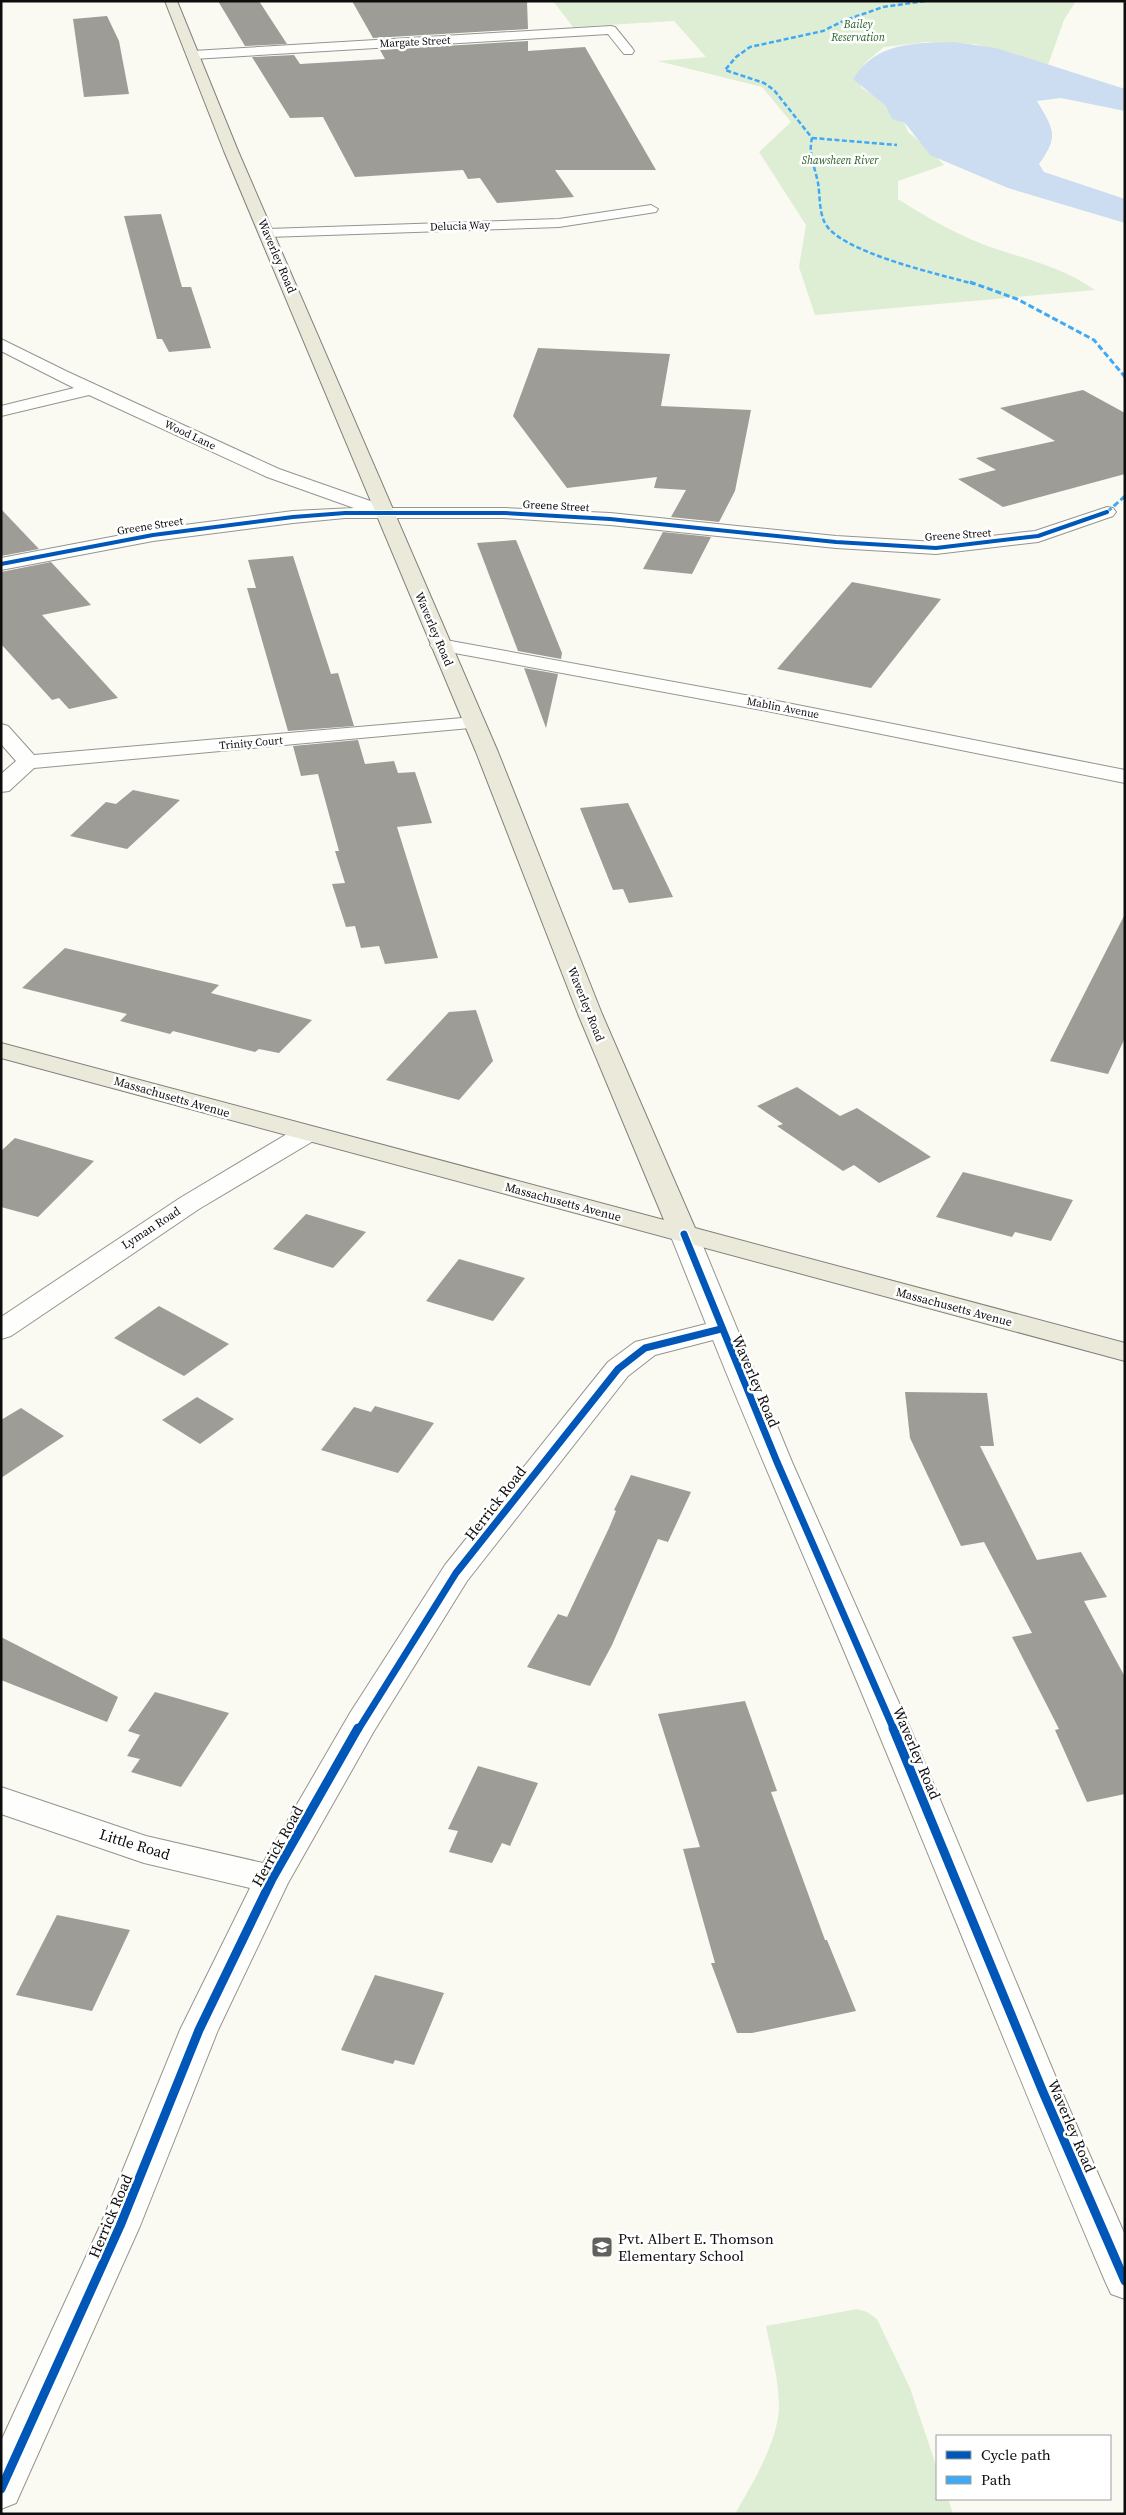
<svg xmlns="http://www.w3.org/2000/svg" width="1126" height="2515" font-family="'Source Serif 4',serif">
  <style>
    .green { fill: #deeed4 }
    .water { fill: #ccdcf1 }
    .building { fill: #9d9c97 }
    .lines { fill: none; stroke-linecap: round; stroke-linejoin: round }
    .minor-casing { stroke: #949490; stroke-width: 2 }
    .major-casing { stroke: #81817d; stroke-width: 2 }
    .minor { fill: #fefefd; fill-rule: evenodd }
    .major { fill: #eae9da; fill-rule: evenodd }
    .quiet-far1 { stroke: #3fa9f5; stroke-width: 2.5; stroke-dasharray: 5 2.5; stroke-linecap: butt }
    .quiet { stroke: #3fa9f5; stroke-width: 3; stroke-dasharray: 6 3; stroke-linecap: butt }
    .cycleway-far2-casing { stroke: #fff; stroke-width: 5.5 }
    .cycleway-far1-casing { stroke: #fff; stroke-width: 10 }
    .cycleway-casing { stroke: #fff; stroke-width: 12 }
    .cycleway-far2 { stroke: #0057b8; stroke-width: 4 }
    .cycleway-far1 { stroke: #0057b8; stroke-width: 7 }
    .cycleway { stroke: #0057b8; stroke-width: 9 }
    .labels { text-anchor: middle; dominant-baseline: central; stroke-width: 5; stroke-linejoin: round; paint-order: stroke }
    .far-park-label { font-size: 11px; font-style: italic; fill: #245e24; stroke: #fff }
    .far-street-label { font-size: 11px; fill: #0d0d0d; stroke: #fff }
    .street-label { font-size: 12px; fill: #0d0d0d; stroke: #fff }
    .near-street-label { font-size: 15px; fill: #0d0d0d; stroke: #fff }
    .near-poi-label { font-size: 15px; fill: #0d0d0d; stroke: #fff; text-anchor: start }
  </style>
  <rect width="100%" height="100%" fill="#fafaf2"/>
  <g class="green">
    <path d="M553,1H1076L1064,20L1048,65L975,44L927,42L884,47L867,61L855,76L862,88L881,100L889,108L891,115L905,124L908,132L927,147L944,165L898,181V199C929,219 961,237 996,249C1030,260 1065,269 1095,290L815,315L799,267L806,225L759,152L791,122L762,87L658,61L706,57L674,21L573,27Z"/>
    <path d="M857,2309L867,2312L877,2319L910,2388L937,2468V2499H948L953,2514H735C752,2484 778,2442 779,2407C779,2380 771,2352 766,2326Z"/>
  </g>
  <path class="water" d="M954,42L996,48L1125,89V111L1061,98L1037,101C1053,129 1060,135 1039,164L1044,172L1125,199V223L1008,188L930,155L905,123L892,119L886,106L853,79C876,42 914,43 954,42Z"/>
  <g class="building">
    <polygon points="218,1 259,1 287,44 245,46"/>
    <polygon points="352,1 527,1 528,29 373,38"/>
    <polygon points="107,16 119,41 129,94 84,97 73,19"/>
    <polygon points="528,41 528,51 585,47 656,170 555,170 574,197 497,203 480,178 468,179 463,170 355,177 323,117 290,118 252,57 294,55 300,64 385,59 380,50"/>
    <polygon points="161,214 182,287 191,287 211,348 169,352 162,339 157,339 124,216"/>
    <polygon points="538,348 670,354 661,406 751,410 735,491 719,522 671,517 686,490 654,488 657,477 567,488 513,416"/>
    <polygon points="1083,390 1125,413 1125,474 1003,507 958,479 996,470 976,458 1055,441 1000,408"/>
    <polygon points="1,509 39,549 1,556"/>
    <polygon points="663,532 711,537 692,574 643,569"/>
    <polygon points="516,540 562,653 561,659 518,651 477,543"/>
    <polygon points="293,556 331,674 338,673 354,726 288,731 247,588 256,588 248,560"/>
    <polygon points="51,562 91,605 42,615 118,698 69,709 59,698 52,700 1,644 1,572"/>
    <polygon points="852,582 941,599 871,688 777,669"/>
    <polygon points="524,668 558,674 546,728"/>
    <polygon points="358,740 365,764 394,761 398,773 415,772 432,823 397,827 438,958 385,964 379,946 361,948 355,926 346,927 332,884 345,883 335,851 339,851 318,774 301,776 293,746"/>
    <polygon points="133,790 180,800 127,849 70,836 106,802 116,804"/>
    <polygon points="628,803 673,897 629,903 623,889 613,890 580,808"/>
    <polygon points="1125,914 1125,1038 1108,1074 1050,1061"/>
    <polygon points="65,948 219,985 211,993 312,1020 279,1053 259,1049 255,1052 173,1031 170,1034 120,1021 127,1014 22,988"/>
    <polygon points="476,1010 493,1061 459,1100 386,1080 449,1012"/>
    <polygon points="797,1087 840,1116 857,1108 931,1157 879,1183 854,1165 843,1171 777,1126 783,1124 757,1106"/>
    <polygon points="15,1138 94,1161 38,1217 1,1207 1,1151"/>
    <polygon points="963,1172 1073,1200 1051,1241 1015,1232 1012,1237 936,1217"/>
    <polygon points="306,1214 366,1232 333,1268 273,1249"/>
    <polygon points="459,1259 525,1278 493,1321 426,1301"/>
    <polygon points="159,1306 229,1344 184,1376 114,1338"/>
    <polygon points="905,1392 987,1393 994,1446 980,1446 1037,1560 1081,1552 1107,1597 1084,1601 1125,1677 1125,1794 1087,1802 1055,1730 1059,1729 1012,1637 1032,1633 984,1542 961,1546 910,1438"/>
    <polygon points="197,1397 234,1419 200,1444 162,1420"/>
    <polygon points="375,1406 434,1423 398,1473 321,1450 354,1407 371,1412"/>
    <polygon points="21,1408 64,1436 1,1478 1,1420"/>
    <polygon points="631,1475 691,1492 668,1542 658,1539 612,1645 590,1686 527,1667 558,1614 567,1617 609,1528 616,1511 614,1510"/>
    <polygon points="1,1637 118,1697 107,1722 1,1680"/>
    <polygon points="155,1692 229,1713 181,1787 131,1772 140,1759 127,1756 140,1735 128,1731"/>
    <polygon points="745,1701 777,1791 771,1792 825,1940 827,1940 856,2011 752,2033 737,2033 711,1963 715,1963 683,1849 700,1847 658,1714"/>
    <polygon points="478,1766 538,1783 510,1846 502,1843 492,1863 449,1852 458,1831 448,1829"/>
    <polygon points="57,1915 130,1930 92,2011 16,1995"/>
    <polygon points="375,1975 444,1993 414,2065 395,2060 393,2064 341,2050"/>
  </g>
  <g class="lines">
    <g class="minor-casing">
      <g id="minor">
        <polygon points="611,26 615,27 632,48 634,51 632,54 624,54 608,34 193,59 187,55 193,51"/>
        <polygon points="651,205 658,209 656,212 559,227 268,237 261,233 268,229 559,219"/>
        <polygon points="1,339 68,372 279,469 376,503 379,508 504,508 610,513 836,536 936,542 1035,531 1107,507 1113,508 1116,512 1113,516 1038,542 936,554 836,548 610,525 504,518 345,518 293,523 153,541 1,570 1,558 153,529 293,511 354,508 267,477 89,395 1,416 1,406 74,388 1,351"/>
        <polygon points="440,639 767,699 1125,770 1125,783 767,711 433,649 430,645 433,641"/>
        <polygon points="474,717 481,719 484,723 481,727 34,768 9,791 1,792 1,774 16,761 1,744 1,724 8,726 34,755"/>
        <polygon points="306,1126 315,1128 319,1134 315,1140 199,1209 11,1336 1,1339 1,1317 180,1198 297,1128"/>
        <path d="M684,1226L694,1228L698,1234L792,1462L911,1730L1062,2092L1125,2235V2299L1111,2294L1105,2281C1027,2099 954,1915 878,1732C824,1601 766,1472 713,1340L655,1355L628,1376L467,1581L374,1731L288,1883L218,2030L140,2226L16,2503L1,2509V2441L100,2226L180,2030L250,1888L144,1863L1,1814V1787L146,1836L263,1863L350,1713L445,1565L608,1362L635,1342L706,1324L670,1234L674,1228Z"/>
      </g>
    </g>
    <g class="major-casing">
      <polygon id="major" points="165,1 177,1 238,151 498,752 602,1014 695,1228 1125,1343 1125,1361 1,1058 1,1043 664,1220 578,1014 476,752 224,151"/>
    </g>
    <use href="#minor" class="minor"/>
    <use href="#major" class="major"/>
    <g class="quiet-far1">
      <path d="M925,1L883,7L843,21L823,31L750,47L736,57L725,70L764,83L774,90L812,138C808,154 815,167 818,183C820,194 819,210 824,221C836,252 943,275 974,284"/>
      <polyline points="812,138 897,145"/>
    </g>
    <g class="quiet">
      <polyline points="970,282 1017,299 1094,340 1125,377"/>
      <polyline points="1107,512 1125,496"/>
    </g>
    <g class="cycleway-far2-casing">
      <polyline id="cycleway-far2" points="1,564 153,535 293,517 345,513 504,513 610,519 836,542 936,548 1038,536 1107,512"/>
    </g>
    <g class="cycleway-far1-casing">
      <g id="cycleway-far1">
        <polyline points="684,1234 777,1462 894,1730"/>
        <polyline points="358,1730 456,1573 618,1369 645,1348 721,1329"/>
      </g>
    </g>
    <g class="cycleway-casing">
      <g id="cycleway">
        <polyline points="893,1728 1043,2092 1125,2281"/>
        <polyline points="1,2489 120,2226 199,2030 272,1879 358,1728"/>
      </g>
    </g>
    <use href="#cycleway-far2" class="cycleway-far2"/>
    <use href="#cycleway-far1" class="cycleway-far1"/>
    <use href="#cycleway" class="cycleway"/>
  </g>
  <defs>
    <g id="school-square" transform="scale(1.125)"><rect x="-9" y="-9" width="18" height="18" rx="4" fill="#60605d" stroke="#fff"/><path d="M0-5L7-2L0 1L-7-2ZM-4 1L0 2.5L4 1V4Q0 6-4 4Z" fill="#fff"/></g>
  </defs>
  <g fill-rule="evenodd">
    <use href="#school-square" x="602" y="2247"/>
  </g>
  <g class="labels">
    <g class="far-park-label">
      <text x="858" y="24">Bailey<tspan x="858" dy="13">Reservation</tspan></text>
      <text x="840" y="160">Shawsheen River</text>
    </g>
    <g class="far-street-label">
      <text transform="translate(415 42) rotate(-3)">Margate Street</text>
      <text transform="translate(460 226) rotate(-2)">Delucia Way</text>
      <text transform="translate(190 435) rotate(25)">Wood Lane</text>
      <text transform="translate(556 506) rotate(3)">Greene Street</text>
      <text transform="translate(150 526) rotate(-9)">Greene Street</text>
      <text transform="translate(958 535) rotate(-4)">Greene Street</text>
      <text transform="translate(783 708) rotate(11)">Mablin Avenue</text>
      <text transform="translate(251 743) rotate(-5)">Trinity Court</text>
    </g>
    <g class="street-label">
      <text transform="translate(277 256) rotate(67)">Waverley Road</text>
      <text transform="translate(434 629) rotate(67)">Waverley Road</text>
      <text transform="translate(586 1004) rotate(68)">Waverley Road</text>
      <text transform="translate(172 1097) rotate(16)">Massachusetts Avenue</text>
      <text transform="translate(563 1202) rotate(15)">Massachusetts Avenue</text>
      <text transform="translate(151 1228) rotate(-33)">Lyman Road</text>
      <text transform="translate(954 1307) rotate(15)">Massachusetts Avenue</text>
    </g>
    <g class="near-street-label">
      <text transform="translate(756 1381) rotate(67)">Waverley Road</text>
      <text transform="translate(495 1503) rotate(-52)">Herrick Road</text>
      <text transform="translate(917 1753) rotate(67)">Waverley Road</text>
      <text transform="translate(135 1844) rotate(17)">Little Road</text>
      <text transform="translate(277 1846) rotate(-61)">Herrick Road</text>
      <text transform="translate(1072 2126) rotate(67)">Waverley Road</text>
      <text transform="translate(110 2216) rotate(-67)">Herrick Road</text>
    </g>
    <g class="near-poi-label">
      <text x="618" y="2238">Pvt. Albert E. Thomson<tspan x="618" dy="17">Elementary School</tspan></text>
    </g>
  </g>
  <rect width="1126" height="2515" fill="none" stroke="#0d0d0d" stroke-width="5"/>
  <rect x="936" y="2435" width="175" height="65" fill="#ffffff" stroke="#9e9e9e"/>
  <rect x="946" y="2451" width="25" height="8" fill="#0057b8" stroke="#9e9e9e"/>
  <text x="981" y="2460" font-size="15" fill="#0d0d0d">Cycle path</text>
  <rect x="946" y="2476" width="25" height="8" fill="#3fa9f5" stroke="#9e9e9e"/>
  <text x="981" y="2485" font-size="15" fill="#0d0d0d">Path</text>
</svg>
